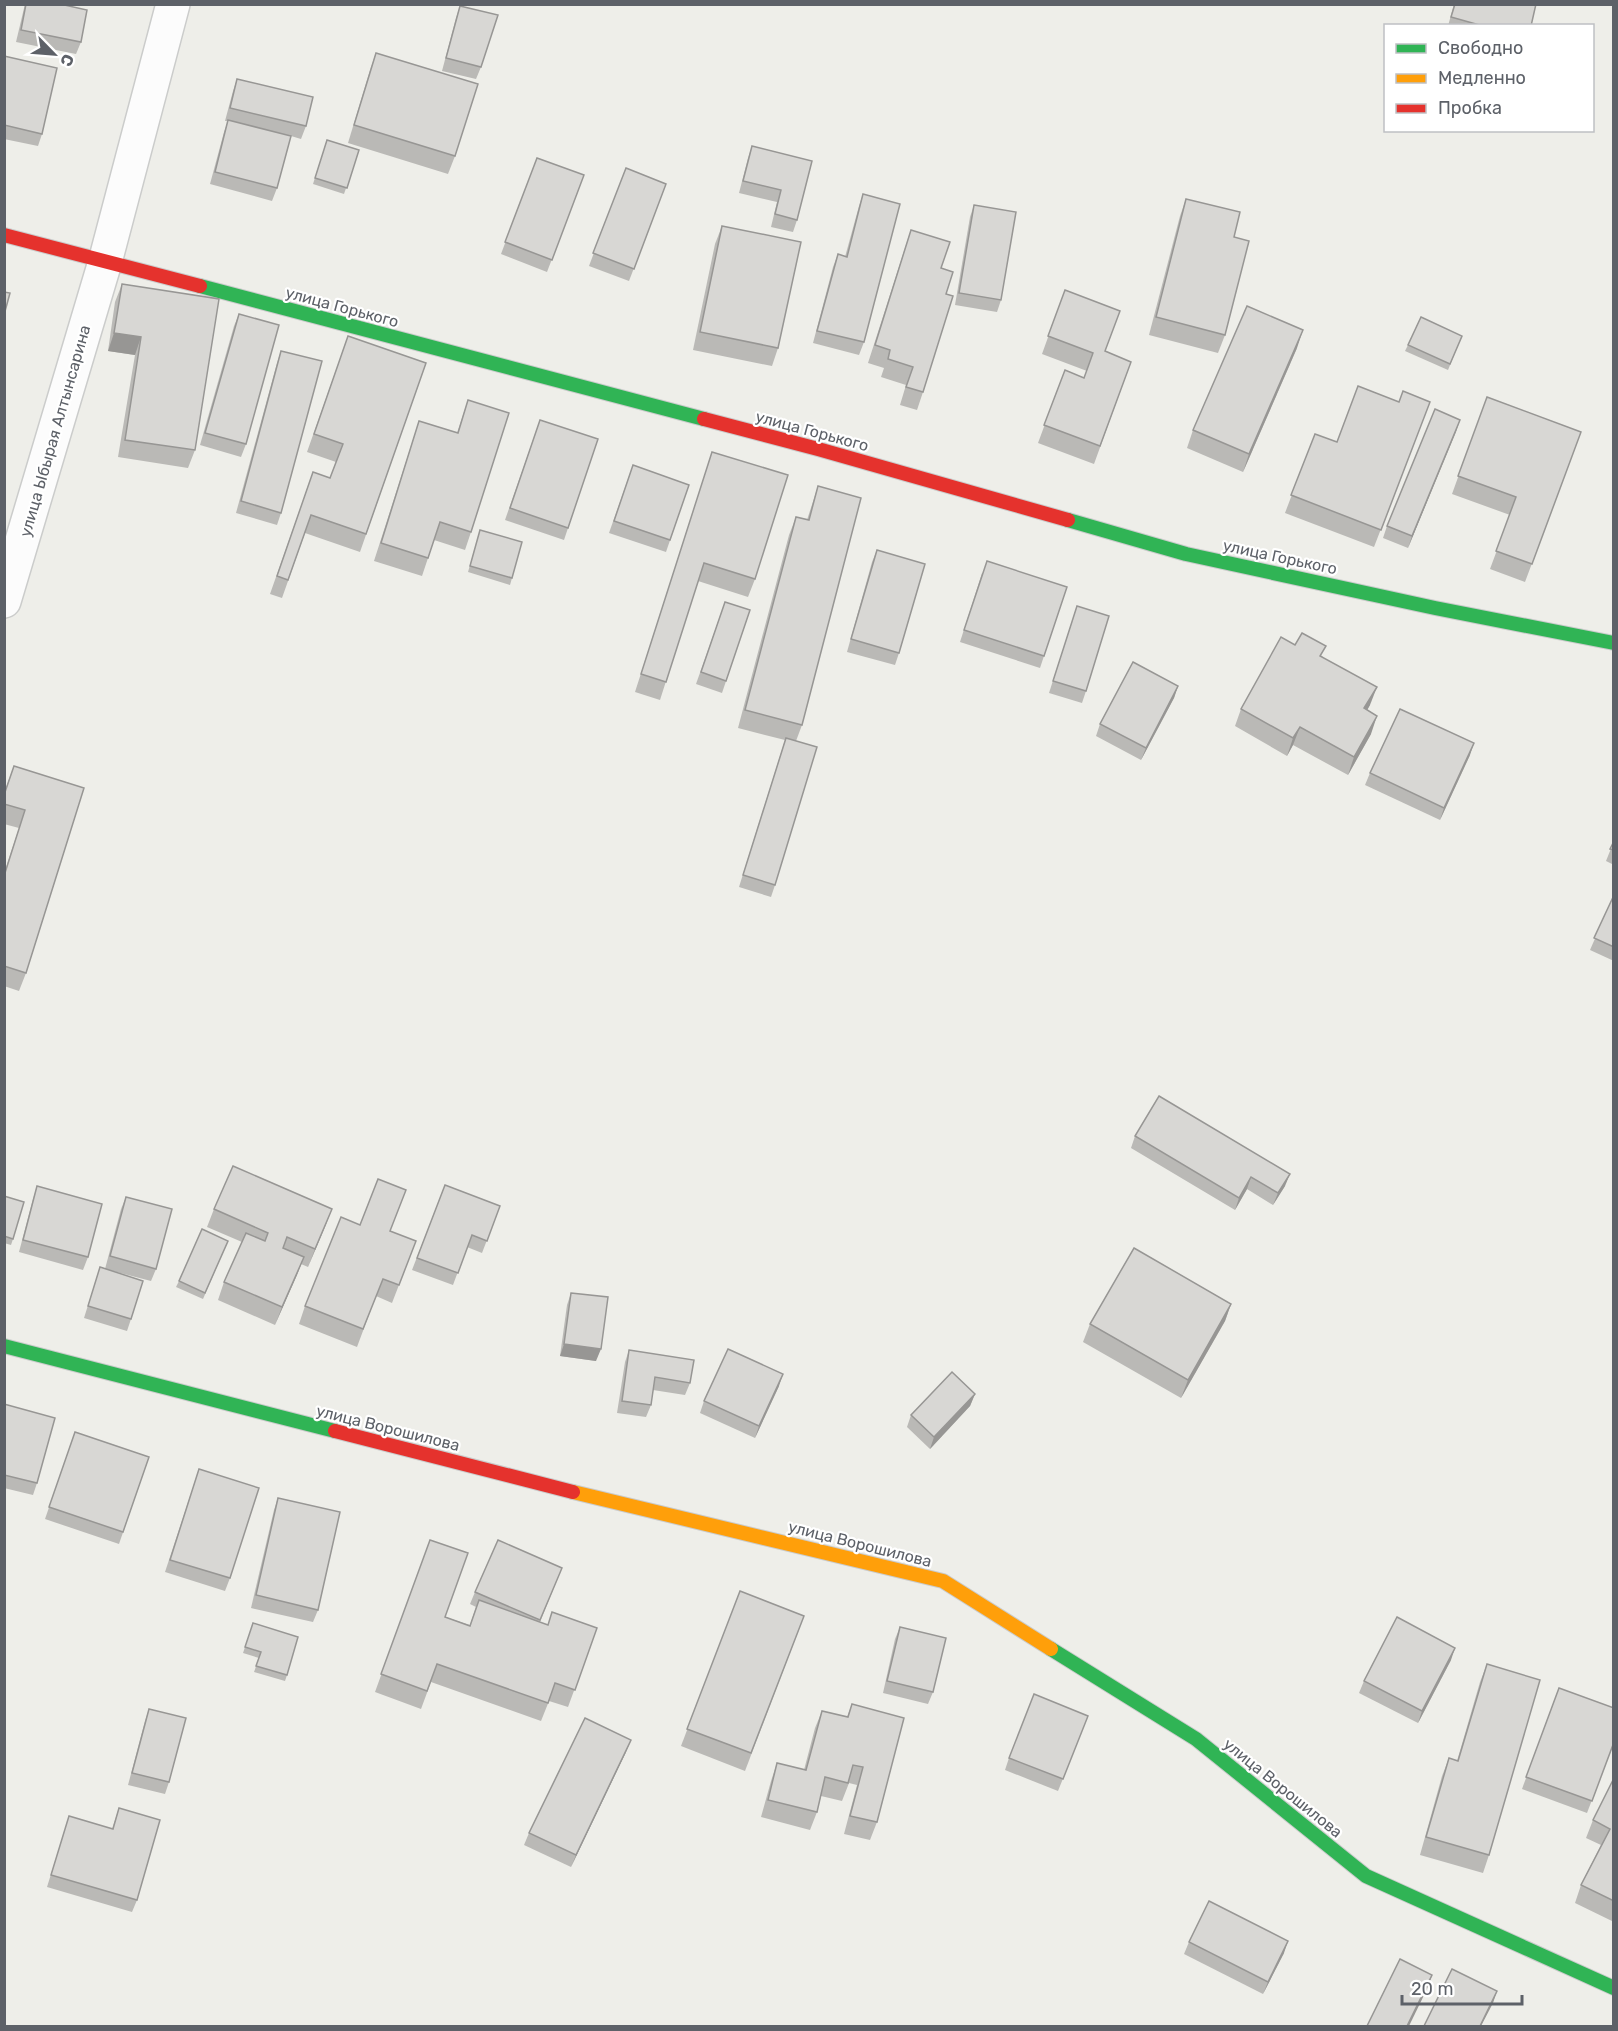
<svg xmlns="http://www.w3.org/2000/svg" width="1618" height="2031" font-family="Rubik,sans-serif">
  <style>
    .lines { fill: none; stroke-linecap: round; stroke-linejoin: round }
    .street-casing { stroke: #cbcccb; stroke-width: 36 }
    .fast-casing { stroke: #cacbcb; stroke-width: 16 }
    .slow-casing { stroke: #cacbcb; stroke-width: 16 }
    .jam-casing { stroke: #cacbcb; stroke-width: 16 }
    .street { stroke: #fcfcfc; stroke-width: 33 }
    .fast { stroke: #30b455; stroke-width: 14 }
    .slow { stroke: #ff9f0a; stroke-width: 14 }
    .jam { stroke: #e5322d; stroke-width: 14 }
    .wall { fill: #bab9b6 }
    .shaded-wall { fill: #979694 }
    .building { fill: #d8d7d4; stroke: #979694; stroke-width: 1.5 }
    .labels { text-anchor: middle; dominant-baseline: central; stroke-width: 4.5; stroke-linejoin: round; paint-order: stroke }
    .street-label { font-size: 16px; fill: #5d6168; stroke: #fff }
  </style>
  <rect width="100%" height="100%" fill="#eeeee9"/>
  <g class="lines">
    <g class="street-casing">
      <polyline id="street" points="4,601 105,262 173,4"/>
    </g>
    <g class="fast-casing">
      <g id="fast">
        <polyline points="200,286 704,419"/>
        <polyline points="1068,520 1186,554 1435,608 1614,643"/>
        <polyline points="4,1346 335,1431"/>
        <polyline points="1051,1649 1196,1739 1366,1876 1614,1988"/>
      </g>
    </g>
    <g class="slow-casing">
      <polyline id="slow" points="573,1492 943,1581 1051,1649"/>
    </g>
    <g class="jam-casing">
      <g id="jam">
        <polyline points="4,235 200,286"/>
        <polyline points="704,419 818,449 1068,520"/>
        <polyline points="335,1431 573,1492"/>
      </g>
    </g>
    <use href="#street" class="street"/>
    <use href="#fast" class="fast"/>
    <use href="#slow" class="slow"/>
    <use href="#jam" class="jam"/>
  </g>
  <g class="wall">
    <polygon points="25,4 60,4 81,42 76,54 16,42"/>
    <polygon points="1454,4 1536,4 1531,26 1448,26"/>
    <polygon points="460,6 481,67 476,79 442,71 456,18"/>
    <polygon points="376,53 455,156 448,174 348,143 370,70"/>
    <polygon points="4,56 42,134 38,146 4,139"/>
    <polygon points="237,79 306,126 301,139 291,136 277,188 272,201 210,184 224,132 228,121 225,121 233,91"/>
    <polygon points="327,140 359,150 344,194 313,184"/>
    <polygon points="752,146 812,161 797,220 793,232 771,227 777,202 739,193 748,158"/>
    <polygon points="537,158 584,175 547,272 501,254"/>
    <polygon points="626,168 666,184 629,281 589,266"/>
    <polygon points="863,194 864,342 859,355 813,343 833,267 838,254 845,257 859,206"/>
    <polygon points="1186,199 1234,237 1225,335 1218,353 1149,335 1180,216"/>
    <polygon points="974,205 1001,300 997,312 955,305 970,217"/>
    <polygon points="722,226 778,348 772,366 693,350 715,244"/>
    <polygon points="911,230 941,268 946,294 923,392 917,410 900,405 906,385 881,377 884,368 868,363 905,248"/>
    <polygon points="122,284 195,450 188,468 118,457 135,355 108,351 115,302"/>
    <polygon points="1065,290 1105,352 1131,362 1094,464 1038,443 1065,370 1084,378 1087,371 1042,354"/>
    <polygon points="239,314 246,444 241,457 200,445 234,326"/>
    <polygon points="348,336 426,363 360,552 305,533 282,598 270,594 313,472 330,478 336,462 307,452"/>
    <polygon points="1462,336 1448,370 1405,351 1408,345"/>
    <polygon points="1297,348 1243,472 1187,448 1193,430"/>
    <polygon points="281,351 281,513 277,525 236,513 277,363"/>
    <polygon points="1487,397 1581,432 1525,582 1490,569 1510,515 1452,494"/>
    <polygon points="468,400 471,532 465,550 434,540 422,576 374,561 419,421 457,433"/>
    <polygon points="540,420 568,528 564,540 505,520"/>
    <polygon points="1423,420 1374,547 1285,513 1315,434 1337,442"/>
    <polygon points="1460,420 1408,548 1383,538 1387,526"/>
    <polygon points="712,452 755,579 748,597 698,581 660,700 635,692"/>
    <polygon points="633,465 689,485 666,552 609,533"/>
    <polygon points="818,486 802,725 796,741 775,885 771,897 739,887 785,740 738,728 789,535 796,517 807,520"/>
    <polygon points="480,530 512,578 510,585 468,572"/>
    <polygon points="877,550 899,653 895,665 847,652 872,562"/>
    <polygon points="982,573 1044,656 1040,668 960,642"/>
    <polygon points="725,602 750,610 722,693 696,684"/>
    <polygon points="1077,606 1086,691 1082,703 1049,693"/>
    <polygon points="1295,645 1322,656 1370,705 1367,710 1371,734 1348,775 1293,745 1287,756 1235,726 1241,709"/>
    <polygon points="1178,686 1174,698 1141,760 1096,736 1100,724"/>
    <polygon points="1470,755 1440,820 1365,785 1370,773"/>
    <polygon points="14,766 84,788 26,973 19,991 4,986 4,873 19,828 4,824 4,793"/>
    <polygon points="1614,841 1614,865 1606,861"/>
    <polygon points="1614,895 1614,961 1590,950"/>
    <polygon points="1135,1136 1285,1186 1273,1205 1247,1189 1235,1210 1131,1148"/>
    <polygon points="445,1185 500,1206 482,1253 467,1247 453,1285 412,1270"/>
    <polygon points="37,1186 88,1257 83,1270 19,1252 33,1199"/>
    <polygon points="4,1196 13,1239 11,1245 4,1243"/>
    <polygon points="126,1197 156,1269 151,1281 105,1269 121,1209"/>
    <polygon points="214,1209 332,1209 308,1267 301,1264 275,1325 218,1300 224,1282 242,1242 207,1227"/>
    <polygon points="360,1225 390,1231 409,1259 392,1303 376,1296 357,1347 299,1324 305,1306"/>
    <polygon points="228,1241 203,1299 176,1287 179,1281"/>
    <polygon points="100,1267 131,1319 127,1331 84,1318"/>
    <polygon points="571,1293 596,1361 560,1356 567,1305"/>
    <polygon points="1231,1304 1225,1321 1181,1398 1083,1342 1090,1324"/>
    <polygon points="629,1350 690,1383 685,1395 653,1390 651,1405 646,1417 617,1413 625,1362"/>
    <polygon points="779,1386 755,1438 700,1413 704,1401"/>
    <polygon points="975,1394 970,1406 930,1449 907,1427 911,1415"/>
    <polygon points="4,1404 37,1483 33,1495 4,1488"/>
    <polygon points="75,1432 149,1457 119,1544 45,1519"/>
    <polygon points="199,1469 230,1578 225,1591 165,1572"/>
    <polygon points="278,1498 318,1610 313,1622 251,1608 274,1510"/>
    <polygon points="430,1540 445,1617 470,1625 476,1607 470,1604 475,1592 562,1568 540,1622 547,1625 597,1628 568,1707 549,1701 541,1721 431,1682 421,1709 375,1692"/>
    <polygon points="740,1591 804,1616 745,1771 681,1746"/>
    <polygon points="253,1623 287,1675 285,1681 254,1672 259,1658 243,1653"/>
    <polygon points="900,1627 933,1692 928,1704 883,1693 895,1639"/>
    <polygon points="1451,1660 1418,1723 1359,1693 1364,1681"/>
    <polygon points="1487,1664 1489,1855 1483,1873 1420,1855 1442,1776 1449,1758 1457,1761 1480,1682"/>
    <polygon points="1559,1688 1614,1742 1587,1813 1522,1789"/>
    <polygon points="852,1704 877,1822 870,1840 844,1834 857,1785 849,1783 842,1801 821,1796 817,1812 810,1830 761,1817 771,1781 777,1763 804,1770 815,1728 822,1711 847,1717"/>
    <polygon points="149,1709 169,1782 165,1794 128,1785 145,1721"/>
    <polygon points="1088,1716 1058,1791 1005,1770 1009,1758"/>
    <polygon points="626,1752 571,1867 524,1845 529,1833"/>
    <polygon points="1614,1778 1614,1922 1575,1903 1581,1885 1601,1845 1586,1838 1593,1820"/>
    <polygon points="119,1808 137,1900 132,1912 47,1887 69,1816 112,1829"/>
    <polygon points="1189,1942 1284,1953 1263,1994 1184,1954"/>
  </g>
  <g class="shaded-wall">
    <polygon points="1303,330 1297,348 1243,472 1249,454"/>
    <polygon points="114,333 141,337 135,355 108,351"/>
    <polygon points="1460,420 1456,432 1408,548 1412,536"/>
    <polygon points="1178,686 1174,698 1141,760 1146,748"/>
    <polygon points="1377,687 1370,705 1358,726 1364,708"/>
    <polygon points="1377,716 1371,734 1348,775 1354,757"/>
    <polygon points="1300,727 1293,745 1287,756 1293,738"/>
    <polygon points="1474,743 1470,755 1440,820 1444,808"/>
    <polygon points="1290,1174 1285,1186 1273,1205 1278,1193"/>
    <polygon points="1251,1177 1247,1189 1235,1210 1239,1198"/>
    <polygon points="332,1209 325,1227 308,1267 315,1249"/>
    <polygon points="304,1257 297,1275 275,1325 282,1307"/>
    <polygon points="1231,1304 1225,1321 1181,1398 1188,1380"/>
    <polygon points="564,1344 601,1349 596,1361 560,1356"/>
    <polygon points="783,1374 779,1386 755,1438 759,1426"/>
    <polygon points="975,1394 970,1406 930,1449 934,1437"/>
    <polygon points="1455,1648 1451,1660 1418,1723 1422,1711"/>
    <polygon points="631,1740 626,1752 571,1867 576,1855"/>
    <polygon points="1288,1941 1284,1953 1263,1994 1268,1982"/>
    <polygon points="1432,1975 1428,1987 1409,2026 1407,2026"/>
    <polygon points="1497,1991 1493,2003 1481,2026 1480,2026"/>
  </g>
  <g class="building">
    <polygon points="26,4 60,4 87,10 81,42 21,30"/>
    <polygon points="1455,4 1536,4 1531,26 1483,26 1451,17"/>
    <polygon points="460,6 498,15 481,67 446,58"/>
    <polygon points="376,53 478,84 455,156 354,125"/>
    <polygon points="4,56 57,68 42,134 4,125"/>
    <polygon points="237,79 313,97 306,126 230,108"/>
    <polygon points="228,120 291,136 277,188 215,172"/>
    <polygon points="327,140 359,150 347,188 315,178"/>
    <polygon points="752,146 812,161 797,220 775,214 781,190 743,181"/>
    <polygon points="537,158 584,175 552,260 505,242"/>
    <polygon points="626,168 666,184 634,269 593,253"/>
    <polygon points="863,194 900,204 864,342 817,331 838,254 847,257"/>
    <polygon points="1186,199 1240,212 1234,237 1249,241 1225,335 1156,317"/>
    <polygon points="974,205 1016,212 1001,300 959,293"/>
    <polygon points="722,226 801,242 778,348 700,332"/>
    <polygon points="911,230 950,242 941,268 953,272 946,294 953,296 923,392 906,387 913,367 888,359 890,350 875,345"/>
    <polygon points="122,284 219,299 195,450 125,440 141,337 114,333"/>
    <polygon points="1065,290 1120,311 1105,351 1131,362 1100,446 1044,425 1065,370 1084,378 1093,353 1048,336"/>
    <polygon points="4,292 10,293 4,315"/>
    <polygon points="1247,306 1303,330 1249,454 1193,430"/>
    <polygon points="239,314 279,325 246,444 205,433"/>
    <polygon points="1421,317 1462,336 1450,364 1408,345"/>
    <polygon points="348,336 426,363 366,534 311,515 288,580 277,576 313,472 330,478 343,444 314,434"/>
    <polygon points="281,351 322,361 281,513 241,501"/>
    <polygon points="1358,386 1399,402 1403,391 1430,402 1381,530 1291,495 1315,434 1337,442"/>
    <polygon points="1487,397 1581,432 1532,564 1496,551 1516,497 1458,476"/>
    <polygon points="468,400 509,413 471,532 440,522 428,558 381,543 419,421 458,433"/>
    <polygon points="1435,409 1460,420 1412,536 1387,526"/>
    <polygon points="540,420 598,439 568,528 510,508"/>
    <polygon points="712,452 788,475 755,579 704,563 666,682 641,674"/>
    <polygon points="633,465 689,485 670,540 614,521"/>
    <polygon points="818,486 861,498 802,725 745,710 796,517 809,520"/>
    <polygon points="480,530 522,542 512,578 470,566"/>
    <polygon points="877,550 925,564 899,653 851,639"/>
    <polygon points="987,561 1067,587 1044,656 964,630"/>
    <polygon points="725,602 750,610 726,681 701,672"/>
    <polygon points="1077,606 1109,616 1086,691 1053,681"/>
    <polygon points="1302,633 1326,646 1320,656 1377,687 1364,708 1377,716 1354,757 1300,727 1293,738 1241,709 1281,637 1295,645"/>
    <polygon points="1133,662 1178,686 1146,748 1100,724"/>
    <polygon points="1400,709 1474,743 1444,808 1370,773"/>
    <polygon points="786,738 817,747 775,885 743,875"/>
    <polygon points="14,766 84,788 26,973 4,966 4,876 25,810 4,804 4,795"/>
    <polygon points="1614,841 1614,850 1610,849"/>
    <polygon points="1614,895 1614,947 1594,938"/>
    <polygon points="1159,1096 1290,1174 1278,1193 1251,1177 1239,1198 1135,1136"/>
    <polygon points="233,1166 332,1209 315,1249 287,1237 283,1248 304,1257 282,1307 224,1282 246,1233 265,1241 268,1233 214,1209"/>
    <polygon points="378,1179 406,1190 390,1231 416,1241 399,1285 383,1279 363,1329 305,1306 341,1217 360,1225"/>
    <polygon points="445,1185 500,1206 487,1241 472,1235 458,1273 417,1258"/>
    <polygon points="37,1186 102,1204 88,1257 23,1240"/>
    <polygon points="4,1196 24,1202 13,1239 4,1236"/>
    <polygon points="126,1197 172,1209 156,1269 110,1256"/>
    <polygon points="202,1229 228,1241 205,1293 179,1281"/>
    <polygon points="1134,1248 1231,1304 1188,1380 1090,1324"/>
    <polygon points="100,1267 143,1281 131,1319 88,1306"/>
    <polygon points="571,1293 608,1297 601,1349 564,1344"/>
    <polygon points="728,1349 783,1374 759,1426 704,1401"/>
    <polygon points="629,1350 694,1360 690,1383 655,1377 651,1405 622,1401"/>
    <polygon points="952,1372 975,1394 934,1437 911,1415"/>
    <polygon points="4,1404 55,1418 37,1483 4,1475"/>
    <polygon points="75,1432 149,1457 123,1532 49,1507"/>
    <polygon points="199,1469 259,1488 230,1578 170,1560"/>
    <polygon points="278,1498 340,1512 318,1610 256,1595"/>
    <polygon points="430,1540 468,1553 445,1617 470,1626 479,1600 548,1625 552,1612 597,1628 575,1690 555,1683 548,1703 437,1664 427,1691 381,1674"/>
    <polygon points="498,1540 562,1568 540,1620 475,1592"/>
    <polygon points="740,1591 804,1616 751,1753 687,1729"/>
    <polygon points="1397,1617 1455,1648 1422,1711 1364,1681"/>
    <polygon points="253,1623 298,1637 287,1675 256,1666 261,1652 245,1647"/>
    <polygon points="900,1627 946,1638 933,1692 887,1681"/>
    <polygon points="1487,1664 1540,1680 1489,1855 1426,1837 1449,1758 1458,1761"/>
    <polygon points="1559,1688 1614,1708 1614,1742 1592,1801 1526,1777"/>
    <polygon points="1034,1694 1088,1716 1063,1779 1009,1758"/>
    <polygon points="852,1704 904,1718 877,1822 850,1816 863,1767 853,1765 848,1783 825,1777 817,1812 768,1800 777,1763 806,1770 822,1711 848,1717"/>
    <polygon points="149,1709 186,1718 169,1782 132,1773"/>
    <polygon points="585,1718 631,1740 576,1855 529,1833"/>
    <polygon points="1614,1778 1614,1901 1581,1885 1610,1829 1593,1820"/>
    <polygon points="119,1808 160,1820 137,1900 51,1875 69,1816 113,1829"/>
    <polygon points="1209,1901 1288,1941 1268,1982 1189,1942"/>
    <polygon points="1400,1959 1432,1975 1407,2026 1367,2026"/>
    <polygon points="1452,1969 1497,1991 1480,2026 1424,2026"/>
  </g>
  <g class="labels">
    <g class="street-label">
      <text transform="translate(342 307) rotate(15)">улица Горького</text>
      <text transform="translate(55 431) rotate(-74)">улица Ыбырая Алтынсарина</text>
      <text transform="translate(812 431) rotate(15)">улица Горького</text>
      <text transform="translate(1280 557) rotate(12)">улица Горького</text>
      <text transform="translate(388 1428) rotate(14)">улица Ворошилова</text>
      <text transform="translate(860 1544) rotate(14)">улица Ворошилова</text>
      <text transform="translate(1283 1788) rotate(39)">улица Ворошилова</text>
    </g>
  </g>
  <rect width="1618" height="2031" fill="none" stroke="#5d6168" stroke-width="12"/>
  <rect x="1384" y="24" width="210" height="108" fill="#ffffff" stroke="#bec0c3" stroke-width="1.5"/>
  <rect x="1396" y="44" width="30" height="9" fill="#30b455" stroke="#bec0c3" stroke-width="1.5"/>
  <text x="1438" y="54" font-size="18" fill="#5d6168">Свободно</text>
  <rect x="1396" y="74" width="30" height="9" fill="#ff9f0a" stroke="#bec0c3" stroke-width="1.5"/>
  <text x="1438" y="84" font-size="18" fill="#5d6168">Медленно</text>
  <rect x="1396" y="104" width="30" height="9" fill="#e5322d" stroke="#bec0c3" stroke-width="1.5"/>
  <text x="1438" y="114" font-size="18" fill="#5d6168">Пробка</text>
  <g transform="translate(54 54) rotate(115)" stroke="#ffffff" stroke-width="4.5" paint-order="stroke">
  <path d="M0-4.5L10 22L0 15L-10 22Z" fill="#5d6168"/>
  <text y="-9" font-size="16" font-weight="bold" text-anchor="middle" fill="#5d6168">С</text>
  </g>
  <path d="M1402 1995v9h120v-9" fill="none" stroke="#5d6168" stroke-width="3"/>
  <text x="1411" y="1995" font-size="18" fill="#5d6168" stroke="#ffffff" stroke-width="4.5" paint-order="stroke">20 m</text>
</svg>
